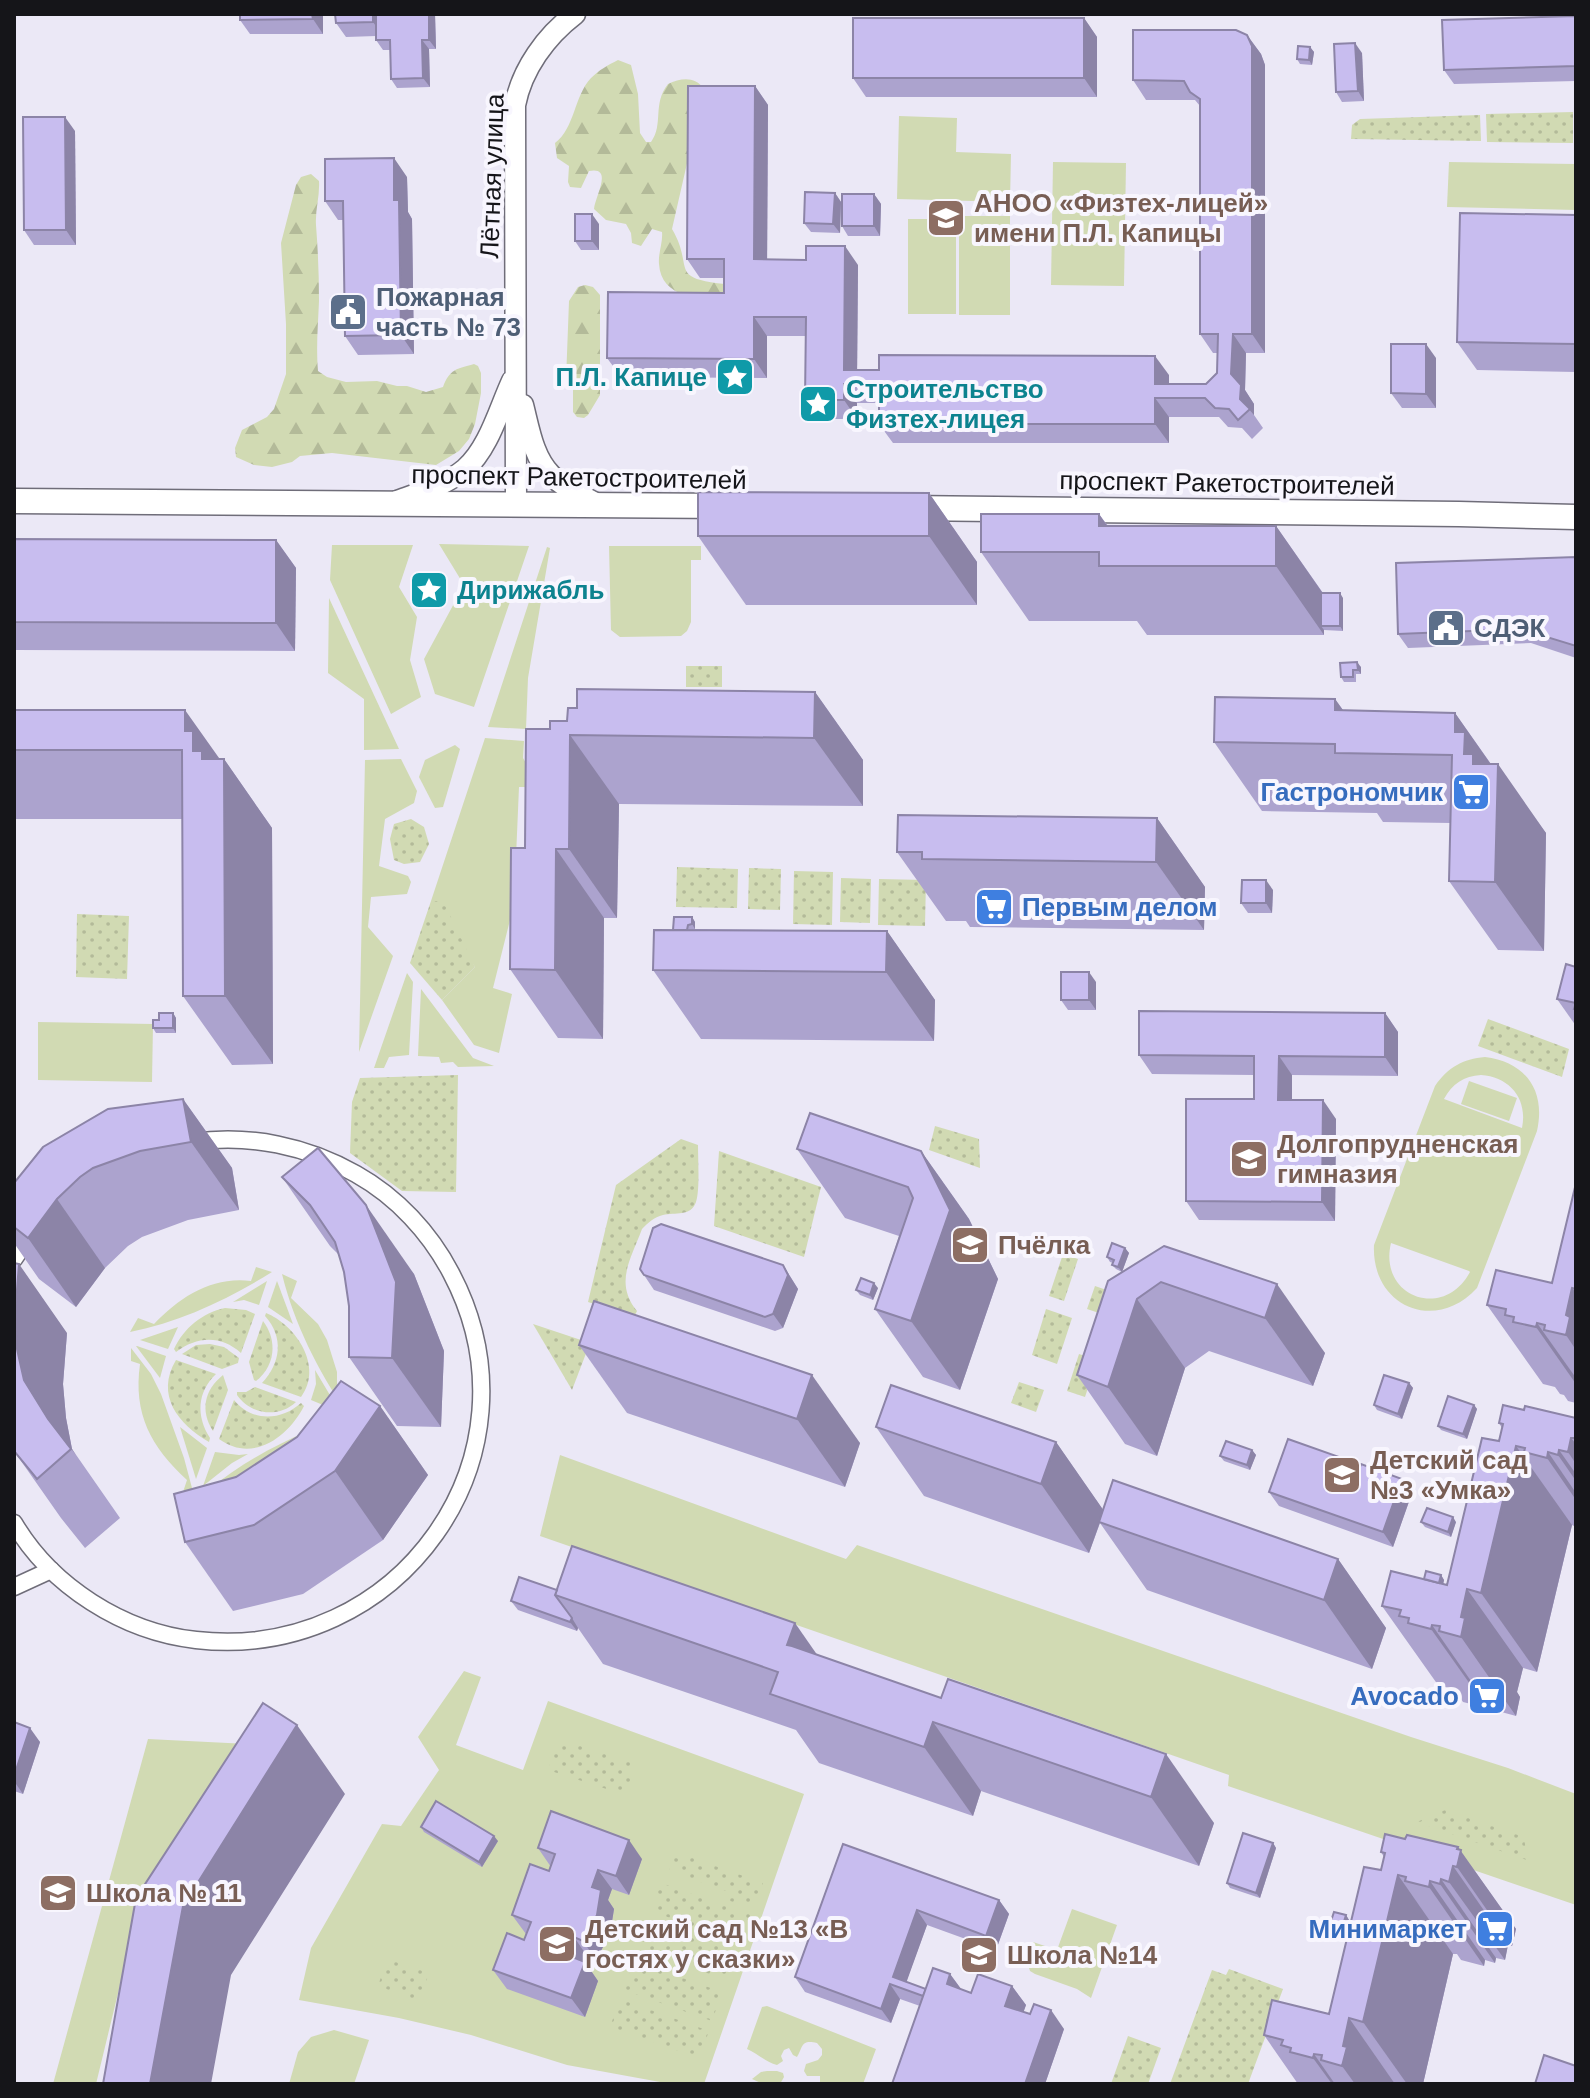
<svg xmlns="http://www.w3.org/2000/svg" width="1590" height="2098" font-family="Helvetica,sans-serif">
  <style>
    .green { fill: #d1dab3; fill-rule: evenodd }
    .forest { fill: url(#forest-firs) }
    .park { fill: url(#park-dots) }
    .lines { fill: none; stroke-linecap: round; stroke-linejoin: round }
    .minor-casing { stroke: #6f6d79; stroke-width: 19 }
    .tertiary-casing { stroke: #6f6d79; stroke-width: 23 }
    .secondary-casing { stroke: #6f6d79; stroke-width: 27 }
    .minor { stroke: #fff; stroke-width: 16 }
    .tertiary { stroke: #fff; stroke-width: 20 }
    .secondary { stroke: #fff; stroke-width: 24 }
    .wall { fill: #aca3ce }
    .shaded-wall { fill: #8c84a7 }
    .building { fill: #c8bdef; stroke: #8c84a7; stroke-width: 2 }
    .labels { text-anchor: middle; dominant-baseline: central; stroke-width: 8; stroke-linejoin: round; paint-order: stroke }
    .street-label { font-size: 26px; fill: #151519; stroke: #f8f6fe }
    .education-label { font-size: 26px; font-weight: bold; fill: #785e54; stroke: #f8f6fe; text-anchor: start }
    .service-label { font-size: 26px; font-weight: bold; fill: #4e5e75; stroke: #f8f6fe; text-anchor: start }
    .culture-label { font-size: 26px; font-weight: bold; fill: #0d838f; stroke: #f8f6fe; text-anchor: start }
    .shop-label { font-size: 26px; font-weight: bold; fill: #366cbe; stroke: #f8f6fe; text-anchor: end }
  </style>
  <defs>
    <pattern id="forest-firs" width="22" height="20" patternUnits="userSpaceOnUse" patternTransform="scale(2)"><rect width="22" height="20" fill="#d1dab3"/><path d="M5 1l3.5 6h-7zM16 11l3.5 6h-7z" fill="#b3ba99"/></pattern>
    <pattern id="park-dots" width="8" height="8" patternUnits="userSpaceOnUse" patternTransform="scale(2)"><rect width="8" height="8" fill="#d1dab3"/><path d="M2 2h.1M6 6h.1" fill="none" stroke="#b3ba99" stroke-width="1.8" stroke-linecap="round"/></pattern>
  </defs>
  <rect width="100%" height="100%" fill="#ebe8f6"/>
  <g class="green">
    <polygon points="899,116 957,118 956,152 1011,154 1010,202 897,199"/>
    <polygon points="1053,162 1126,163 1124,286 1051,285"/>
    <polygon points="1449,162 1576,164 1576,210 1447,207"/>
    <rect x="959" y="216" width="51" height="99"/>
    <rect x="908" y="219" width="48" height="95"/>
    <polygon points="439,544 529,546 474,707 435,694 424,659 464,585"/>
    <polygon points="332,545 413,545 399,587 417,617 410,660 421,697 391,714 330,580"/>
    <polygon points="609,546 701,546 701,560 691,560 691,622 687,631 681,636 620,637 611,630"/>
    <polygon points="547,547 550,548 528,678 526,729 488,727"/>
    <polygon points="329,598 399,749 364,750 364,699 328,673"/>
    <polygon points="485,738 524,741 523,758 533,775 535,787 519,787 514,904 493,988 512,994 499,1053 474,1045 442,1000 475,967 431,901"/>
    <polygon points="455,745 460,749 443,807 435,808 419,777 425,760"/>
    <polygon points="401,759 417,791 414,803 385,819 379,866 408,876 411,882 407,894 371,897 368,927 393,956 359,1052 365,760"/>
    <polygon points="407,973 413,982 409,1055 389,1057 384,1068 374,1068"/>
    <polygon points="421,989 473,1058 494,1066 458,1067 453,1062 441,1063 439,1057 418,1056"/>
    <polygon points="38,1022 153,1024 152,1082 38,1080"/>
    <path d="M1485,1057C1526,1062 1546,1091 1537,1131L1477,1288C1435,1334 1371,1306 1374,1245L1435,1086C1448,1067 1463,1059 1485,1057ZM1481,1075C1510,1077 1528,1099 1522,1128L1444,1099C1452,1084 1464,1076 1481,1075ZM1391,1243L1469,1271L1470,1272C1444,1321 1378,1297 1391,1243Z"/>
    <polygon points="1469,1081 1517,1098 1509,1121 1461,1104"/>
    <path d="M256,1267L272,1272C229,1299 180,1322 130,1332L138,1318L154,1324C180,1297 212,1276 251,1281Z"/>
    <path d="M282,1274L297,1281L291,1298L318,1324L327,1340L337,1372V1393L347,1413C318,1371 294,1323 282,1274Z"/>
    <polygon points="267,1281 259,1305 244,1300 233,1302"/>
    <polygon points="277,1281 293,1324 268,1307"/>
    <polygon points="178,1327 168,1349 140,1340"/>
    <polygon points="137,1346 166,1356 160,1378 136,1346"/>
    <path d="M131,1348L151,1374L161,1394L184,1458L192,1488L190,1495L183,1492L187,1480C151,1447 133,1414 140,1364L131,1361Z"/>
    <polygon points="315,1370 340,1412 311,1400 316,1384"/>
    <polygon points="180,1427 207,1448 196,1479"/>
    <path d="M308,1431L322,1438L207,1491C239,1465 271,1447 308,1431Z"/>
    <polygon points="215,1452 239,1455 248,1454 232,1463 203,1486"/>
    <polygon points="560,1455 846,1559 857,1545 1411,1737 1508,1768 1576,1794 1576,1905 1228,1786 1229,1775 540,1536"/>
    <polygon points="464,1671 481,1677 456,1745 523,1770 548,1701 804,1794 704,2084 671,2084 567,2065 471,2035 399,2018 299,2000 311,1948 382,1824 401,1826 439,1770 418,1737"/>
    <polygon points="148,1739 248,1744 136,1919 96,2084 53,2084"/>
    <polygon points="1072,1909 1117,1925 1091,1998 1077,1989 1035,1974 1030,1971 1027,1962 1033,1942 1057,1950"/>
    <path d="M767,2006L876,2049L863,2084H820V2076H807L804,2071L806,2064L818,2060L822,2055V2049L817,2043C800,2039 803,2048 797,2057L793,2055L789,2048L784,2050L781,2056L783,2061L777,2065C766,2062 758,2054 747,2049L762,2007Z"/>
    <polygon points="334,2030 369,2040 354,2084 289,2084 298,2052 311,2037"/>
    <polygon points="767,2071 777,2071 783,2073 784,2077 780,2084 763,2084 752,2079 761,2072"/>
  </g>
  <g class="forest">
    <path d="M618,60L631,65L638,94L640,133L646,142H651C664,124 652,104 668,84C681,78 695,76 704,89L672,229C695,268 667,278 725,284L726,304C700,299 661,298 659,264C658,253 663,243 662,232L652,229L641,246L632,243L631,233L626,224L606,220L594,209C595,196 614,166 589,171L581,188L570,187L568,182L569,166L557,158L555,143C575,128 574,96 591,78C599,70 608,65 618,60Z"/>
    <path d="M311,174L319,181C320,196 315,210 316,225C318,250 319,276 319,301C318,326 316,346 318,371L327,377L346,382L377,381L397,386H407L426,392L443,387C450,369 456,369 474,364L478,366L481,373V393L475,424L469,439L459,451L436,465L332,453L300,456L292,462L272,467L254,465L236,457L235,448L242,430L267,417L274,409L286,374V324L281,243L296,185L301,177Z"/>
    <polygon points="585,285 593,287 600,295 600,395 588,415 584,418 577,417 573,412 573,390 566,380 569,301 578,287"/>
  </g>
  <g class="park">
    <polygon points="1573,112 1573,143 1487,142 1486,114"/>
    <polygon points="1480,115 1481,141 1351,139 1352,125 1360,119"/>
    <rect x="686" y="666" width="36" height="21"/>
    <polygon points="411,819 424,827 429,844 420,862 404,864 394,860 390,839 394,824"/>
    <polygon points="677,867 738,869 737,908 676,907"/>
    <polygon points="749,868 781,869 780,910 748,909"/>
    <polygon points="794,871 833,872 832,925 793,924"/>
    <polygon points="841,878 871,879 870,923 840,922"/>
    <polygon points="879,879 926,880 925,926 878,925"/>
    <polygon points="431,901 443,901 475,967 442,1000 410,963"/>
    <polygon points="77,914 129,916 127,979 76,977"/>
    <polygon points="1488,1019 1569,1049 1562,1077 1478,1046"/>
    <polygon points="458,1075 456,1192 402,1191 350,1153 352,1102 360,1078"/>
    <polygon points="935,1126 979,1139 980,1168 929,1150"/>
    <path d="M681,1139L698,1145C698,1159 700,1190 696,1202C691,1217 675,1212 663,1215C654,1217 648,1223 642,1229C631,1259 614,1283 637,1311L634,1317L588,1302L616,1185Z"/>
    <polygon points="719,1151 821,1187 804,1257 714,1226"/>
    <polygon points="1063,1254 1078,1259 1064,1301 1049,1296"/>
    <polygon points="1095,1286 1121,1295 1114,1318 1087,1309"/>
    <path d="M225,1308L246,1310L255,1314L241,1353C221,1335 197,1336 176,1352L174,1349C184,1328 202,1313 225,1308Z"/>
    <polygon points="1046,1309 1072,1318 1057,1364 1032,1355"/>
    <path d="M266,1313C296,1325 324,1367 301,1397L262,1383C281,1363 284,1337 265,1316Z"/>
    <path d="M263,1321C278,1341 275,1366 256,1381L254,1380L249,1362Z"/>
    <polygon points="533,1324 590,1343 572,1390"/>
    <polygon points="210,1344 224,1347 239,1358 238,1363 222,1369 182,1354 196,1345"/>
    <polygon points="1079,1354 1097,1360 1085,1397 1067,1391"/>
    <path d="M176,1360L216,1374C197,1392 196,1416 210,1438L209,1442C178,1424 155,1395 176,1360Z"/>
    <path d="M223,1375L228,1390L213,1431C200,1411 204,1390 223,1375Z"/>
    <polygon points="1019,1382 1044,1390 1036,1412 1011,1403"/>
    <path d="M255,1387L296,1402C278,1419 250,1414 237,1395V1392H246Z"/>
    <path d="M234,1400C252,1422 281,1421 301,1403L304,1406C289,1436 253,1464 219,1439Z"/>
    <polygon points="559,1739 636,1764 625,1795 548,1770"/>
    <polygon points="1445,1810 1524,1837 1527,1860 1417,1822"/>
    <polygon points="676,1852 763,1883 753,1909 727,1900 729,1892 669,1871"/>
    <polygon points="661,1883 751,1915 740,1943 651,1911"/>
    <polygon points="648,1921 737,1952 727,1980 638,1949"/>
    <polygon points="387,1959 429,1973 419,2001 378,1986"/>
    <polygon points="634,1961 722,1992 712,2021 624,1990"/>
    <polygon points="1229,1969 1283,1989 1248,2084 1170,2084 1212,1970 1226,1975"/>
    <polygon points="620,1999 709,2031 699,2058 610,2027"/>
    <polygon points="1128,2036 1161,2048 1148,2084 1111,2084"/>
  </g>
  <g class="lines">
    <g class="minor-casing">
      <g id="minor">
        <polyline points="14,1259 31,1234"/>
        <path d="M14,1523C51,1586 123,1632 196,1640C398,1663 548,1456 451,1273C430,1233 397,1197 356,1174C307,1146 250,1134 193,1142"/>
        <polyline points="14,1587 51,1570"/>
      </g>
    </g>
    <g class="tertiary-casing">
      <g id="tertiary">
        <path d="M523,405C529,428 533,457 551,475C564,488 583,496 599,505"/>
        <path d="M397,501C419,493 446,485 465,469C489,448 499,409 512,381"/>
        <path d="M516,503L515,105C522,69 546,36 575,14"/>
      </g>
    </g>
    <g class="secondary-casing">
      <g id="secondary">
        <polyline points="14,501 730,506"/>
        <polyline points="906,508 1459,514 1576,517"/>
      </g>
    </g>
    <use href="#minor" class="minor"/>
    <use href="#tertiary" class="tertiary"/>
    <use href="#secondary" class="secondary"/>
  </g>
  <g class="wall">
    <polygon points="323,14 323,34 250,34 240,20"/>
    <polygon points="435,14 436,49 429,49 430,87 397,88 391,79 390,50 383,50 376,40 376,36 346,37 336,23"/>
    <polygon points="1576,16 1576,81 1454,84 1444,70"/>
    <polygon points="1084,18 1097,37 1097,97 866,97 853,78"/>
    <polygon points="1247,35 1261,54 1265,65 1265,353 1246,353 1245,390 1254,404 1254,415 1263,428 1252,439 1242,428 1228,427 1219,417 1169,417 1169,443 893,443 879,424 879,403 857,403 857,419 818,419 805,400 805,336 767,336 767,378 621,377 607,358 724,293 724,278 700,278 687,259 755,86 768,105 767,259 858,265 857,370 1169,375 1169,384 1206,384 1217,373 1218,353 1213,353 1200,334 1200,106 1195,100 1146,100 1133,80"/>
    <polygon points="1310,47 1314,52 1312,65 1300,64 1297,59"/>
    <polygon points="1362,53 1364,101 1342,102 1336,92"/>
    <polygon points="75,131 76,245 34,245 24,230"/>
    <polygon points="407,177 408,212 412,219 414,354 358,355 345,336 343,220 338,220 325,201"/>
    <polygon points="835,193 841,202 840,233 811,232 804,223"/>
    <polygon points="874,194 881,204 880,236 848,236 842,226"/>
    <polygon points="1576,215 1576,372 1477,370 1457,342"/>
    <polygon points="599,224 599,250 581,250 575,241"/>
    <polygon points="1436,358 1436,408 1402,408 1391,393"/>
    <polygon points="929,493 977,562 977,605 746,605 698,536"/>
    <polygon points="1099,514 1108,526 1276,526 1323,593 1343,598 1343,631 1324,630 1324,635 1147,635 1137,621 1029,621 981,552"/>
    <polygon points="14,539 276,540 296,568 295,651 14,650"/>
    <polygon points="1576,557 1576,658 1531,643 1408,648 1398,634"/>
    <polygon points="1340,663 1361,667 1361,674 1356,674 1356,682 1344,682 1341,677"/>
    <polygon points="815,692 863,760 863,806 619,804 617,918 604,918 603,1039 558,1038 510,969 525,848 550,729 567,721 577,708"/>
    <polygon points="1335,699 1343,710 1455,713 1491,764 1546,833 1544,951 1498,950 1449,881 1451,823 1383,822 1377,813 1262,811 1214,742"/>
    <polygon points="14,710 219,759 224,759 272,828 273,1064 232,1065 183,996 183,819 14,819"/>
    <polygon points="1157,818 1205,887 1204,930 970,927 966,921 946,921 897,852"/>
    <polygon points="1273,890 1272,913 1248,913 1241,903"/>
    <polygon points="692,917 695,922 695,929 691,929 887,931 935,1000 934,1041 701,1039 653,970 673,930"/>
    <polygon points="1576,967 1576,1026 1557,999"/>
    <polygon points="1096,982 1096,1010 1068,1010 1061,1000"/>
    <polygon points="173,1013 176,1018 176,1033 156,1033 153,1028 159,1020"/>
    <polygon points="1385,1013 1398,1032 1398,1076 1292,1075 1292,1100 1336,1119 1335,1221 1199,1220 1186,1201 1254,1099 1254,1075 1152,1074 1139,1055"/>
    <polygon points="183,1099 232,1168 239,1210 188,1220 142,1237 128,1246 105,1268 76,1307 39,1279 14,1243 14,1183"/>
    <polygon points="797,1149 921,1151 969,1219 998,1279 960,1390 923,1377 875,1309 899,1236 845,1218"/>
    <polygon points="282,1177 414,1274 444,1351 441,1427 397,1426 349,1357 349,1306 344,1272 339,1255 330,1246"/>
    <polygon points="1576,1183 1576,1403 1568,1401 1564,1395 1560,1394 1555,1387 1543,1384 1487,1305 1552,1283"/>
    <polygon points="1164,1246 1325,1353 1313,1386 1209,1351 1185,1368 1157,1456 1125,1444 1077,1375"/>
    <polygon points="1125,1248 1129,1253 1122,1272 1116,1269 1112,1265 1113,1263 1110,1262 1107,1257"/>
    <polygon points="783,1265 798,1289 783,1328 775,1331 654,1290 644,1275"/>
    <polygon points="878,1288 873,1300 860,1295 856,1290"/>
    <polygon points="594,1301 860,1443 845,1487 627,1413 579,1345"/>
    <polygon points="67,1333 63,1384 66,1418 72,1449 120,1518 85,1548 61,1518 14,1451"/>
    <polygon points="1409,1383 1413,1388 1402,1419 1377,1410 1374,1405"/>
    <polygon points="1474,1405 1477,1409 1467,1439 1441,1430 1438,1426"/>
    <polygon points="380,1406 428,1475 383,1540 303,1594 233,1611 185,1542 236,1477"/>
    <polygon points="1524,1410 1576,1418 1576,1527 1572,1525 1537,1672 1523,1668 1517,1692 1520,1697 1516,1716 1494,1710 1489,1704 1487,1704 1487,1708 1463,1702 1459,1696 1455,1695 1449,1688 1438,1685 1382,1606 1424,1579 1441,1575 1444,1580 1443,1584 1447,1585 1499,1441 1502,1428 1499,1423"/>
    <polygon points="876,1427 1056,1442 1103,1510 1338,1559 1386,1628 1372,1669 1147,1590 1100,1523 1089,1553 924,1496"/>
    <polygon points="1252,1450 1256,1455 1250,1470 1224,1461 1220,1456"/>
    <polygon points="1342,1458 1351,1471 1412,1493 1393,1547 1279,1506 1269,1492"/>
    <polygon points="1421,1522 1456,1522 1451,1537 1425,1527"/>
    <polygon points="557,1590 817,1655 1214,1823 1199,1866 981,1791 973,1816 819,1763 796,1730 603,1664 578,1628 577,1631 518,1610 511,1601"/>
    <polygon points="14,1722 40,1742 23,1794 14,1791"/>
    <polygon points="421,1827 498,1841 482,1867 424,1832"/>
    <polygon points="1273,1843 1276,1848 1260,1898 1230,1888 1227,1883"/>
    <polygon points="843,1844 999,1900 1009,1914 996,1950 927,1925 906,1982 926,1989 950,1974 961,1989 971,1993 1012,1986 1026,2005 1023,2012 1064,2029 1045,2084 892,2084 920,2006 900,1999 891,2023 805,1992 795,1977"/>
    <polygon points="538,1848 642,1859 629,1895 612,1889 608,1900 614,1909 610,1934 596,1960 587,1956 585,1962 598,1981 585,2017 507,1989 493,1970 524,1940 526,1934 512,1915 549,1871 551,1867"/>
    <polygon points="1459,1849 1516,1929 1512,1946 1508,1945 1505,1960 1496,1958 1495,1963 1485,1960 1484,1966 1461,1960 1457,1954 1453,1954 1423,2084 1298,2084 1264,2035 1329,2014 1381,1870 1384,1857 1381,1852"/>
    <polygon points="1346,1915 1349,1920 1345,1933 1334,1929 1330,1924"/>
  </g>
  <g class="shaded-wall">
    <polygon points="312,14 323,14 323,34 313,19"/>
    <polygon points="373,14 382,14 383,36 373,22"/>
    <polygon points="429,14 435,14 436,49 429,40"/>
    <polygon points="1084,18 1097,37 1097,97 1084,78"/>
    <polygon points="1247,35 1261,54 1265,65 1265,353 1252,334"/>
    <polygon points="422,40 429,49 430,87 423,78"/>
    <polygon points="1355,43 1362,53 1364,101 1358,91"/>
    <polygon points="1310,47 1314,52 1312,65 1309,60"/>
    <polygon points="755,86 768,105 767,278 754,259"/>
    <polygon points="65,117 75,131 76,245 66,230"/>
    <polygon points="394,158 407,177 408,212 412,219 414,354 401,335 394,200"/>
    <polygon points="835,193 841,202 840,233 833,224"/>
    <polygon points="874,194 881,204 880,236 874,226"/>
    <polygon points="592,214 599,224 599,250 592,241"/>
    <polygon points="845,246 858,265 857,384 844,370"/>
    <polygon points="754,317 767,336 767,378 754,359"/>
    <polygon points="1233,334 1246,353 1245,390 1254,404 1254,415 1240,399 1231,374"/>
    <polygon points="1426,344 1436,358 1436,408 1426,394"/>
    <polygon points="1155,356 1169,375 1169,398 1155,384"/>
    <polygon points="844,384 857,403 857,419 844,400"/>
    <polygon points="1155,398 1169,417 1169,443 1155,424"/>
    <polygon points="929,493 977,562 977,605 929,536"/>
    <polygon points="1099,514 1135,566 1099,526"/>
    <polygon points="1276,526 1324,595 1321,626 1324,630 1324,635 1276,566"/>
    <polygon points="276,540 296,568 295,651 276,623"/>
    <polygon points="1340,593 1343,598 1343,631 1340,626"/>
    <polygon points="1357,662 1361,667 1361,674 1358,670"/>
    <polygon points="815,692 863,760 863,806 814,738"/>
    <polygon points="1335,699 1374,754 1335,710"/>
    <polygon points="185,710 224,765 224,759 272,828 273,1064 225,996 185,731"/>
    <polygon points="1455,713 1497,773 1498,764 1546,833 1544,951 1495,882 1464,754 1455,732"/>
    <polygon points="570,735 619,804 617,918 569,849"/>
    <polygon points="1157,818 1205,887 1204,930 1156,862"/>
    <polygon points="556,849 604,918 603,1039 555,970"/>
    <polygon points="1266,880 1273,890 1272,913 1266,903"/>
    <polygon points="692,917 695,922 695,929 692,924"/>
    <polygon points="887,931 935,1000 934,1041 886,972"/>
    <polygon points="1089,972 1096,982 1096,1010 1089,1000"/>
    <polygon points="173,1013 176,1018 176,1033 173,1028"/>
    <polygon points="1385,1013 1398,1032 1398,1076 1385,1057"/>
    <polygon points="1279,1056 1292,1075 1292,1119 1278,1100"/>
    <polygon points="183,1099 232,1168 239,1210 191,1142"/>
    <polygon points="1323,1100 1336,1119 1335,1221 1322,1202"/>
    <polygon points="921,1151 969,1219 998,1279 960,1390 911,1321"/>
    <polygon points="57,1199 105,1268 76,1307 28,1238"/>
    <polygon points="366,1205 414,1274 444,1351 441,1427 392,1358"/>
    <polygon points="1125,1248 1129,1253 1122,1272 1118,1267"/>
    <polygon points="19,1264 67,1333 63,1384 66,1418 72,1449 76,1455 48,1419 24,1380 17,1349 15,1315"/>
    <polygon points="783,1265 798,1289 783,1328 773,1314"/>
    <polygon points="874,1283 878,1288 873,1300 870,1295"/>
    <polygon points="1277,1284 1325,1353 1313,1386 1265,1318"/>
    <polygon points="1572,1288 1576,1293 1576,1350 1566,1335 1566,1315"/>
    <polygon points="1137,1299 1185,1368 1157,1456 1108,1387"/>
    <polygon points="1537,1323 1576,1378 1576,1384 1536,1327"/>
    <polygon points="812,1375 860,1443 845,1487 797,1419"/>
    <polygon points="1409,1383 1413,1388 1402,1419 1398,1414"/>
    <polygon points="1474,1405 1477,1409 1467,1439 1463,1434"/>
    <polygon points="380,1406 428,1475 383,1540 335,1471"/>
    <polygon points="1571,1438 1576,1444 1576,1464 1568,1452"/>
    <polygon points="1056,1442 1104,1511 1089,1553 1041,1484"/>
    <polygon points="1516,1446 1572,1525 1537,1672 1481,1593"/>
    <polygon points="1252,1450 1256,1455 1250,1470 1247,1465"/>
    <polygon points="1559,1450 1576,1474 1576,1481 1558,1455"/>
    <polygon points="1548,1452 1576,1493 1576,1500 1547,1458"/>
    <polygon points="1342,1458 1353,1473 1339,1467"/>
    <polygon points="1402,1479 1412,1493 1393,1547 1383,1532"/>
    <polygon points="1453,1517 1456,1522 1451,1537 1448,1532"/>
    <polygon points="1338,1559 1386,1628 1372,1669 1324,1600"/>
    <polygon points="1441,1575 1444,1580 1441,1595 1437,1590"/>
    <polygon points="1467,1589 1523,1668 1517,1692 1520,1697 1516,1716 1461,1637 1461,1617"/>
    <polygon points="572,1618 578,1628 577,1631 570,1622"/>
    <polygon points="795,1623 843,1692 787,1645"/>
    <polygon points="1432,1625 1487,1704 1487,1708 1431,1629"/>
    <polygon points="933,1722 981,1791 973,1816 924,1747"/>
    <polygon points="297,1725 345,1794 231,1975 211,2084 150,2084 183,1906"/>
    <polygon points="30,1728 40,1742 23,1794 14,1781 14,1776"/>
    <polygon points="1166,1754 1214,1823 1199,1866 1151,1797"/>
    <polygon points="494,1836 498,1841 482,1867 479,1862"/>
    <polygon points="629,1840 642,1859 629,1895 616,1876"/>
    <polygon points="1273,1843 1276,1848 1260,1898 1256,1893"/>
    <polygon points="1458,1847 1516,1929 1512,1946 1457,1867"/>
    <polygon points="1453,1866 1508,1945 1505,1960 1449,1882"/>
    <polygon points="598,1870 612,1889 608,1900 614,1909 610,1934 596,1960 583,1941 592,1887"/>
    <polygon points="1398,1875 1453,1954 1423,2084 1407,2084 1363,2022"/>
    <polygon points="1441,1879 1496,1958 1495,1963 1440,1884"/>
    <polygon points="1430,1881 1485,1960 1484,1966 1429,1887"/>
    <polygon points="999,1900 1009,1914 996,1950 986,1936"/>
    <polygon points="917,1910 927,1925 904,1989 893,1977"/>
    <polygon points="1346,1915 1349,1920 1345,1933 1342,1928"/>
    <polygon points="574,1937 587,1956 585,1962 598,1981 585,2017 571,1998 567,1955"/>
    <polygon points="950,1974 964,1993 947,1984"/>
    <polygon points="890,1984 900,1999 891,2023 881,2009"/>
    <polygon points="1012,1986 1026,2005 1019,2025 1005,2006"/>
    <polygon points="1051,2010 1064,2029 1045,2084 1025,2084"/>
    <polygon points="1349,2018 1395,2084 1355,2084 1342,2066 1343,2046"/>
    <polygon points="1314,2054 1335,2084 1332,2084 1313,2058"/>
  </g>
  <g class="building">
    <polygon points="240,14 312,14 313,19 240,20"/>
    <polygon points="335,14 373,14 373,22 336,23"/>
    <polygon points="376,14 429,14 429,40 422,40 423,78 391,79 390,40 376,40"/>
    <polygon points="1576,16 1576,66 1444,70 1442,20"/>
    <rect x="853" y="18" width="231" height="60"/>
    <polygon points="1133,30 1236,30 1247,35 1252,46 1252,334 1233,334 1231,374 1241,385 1240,399 1250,409 1238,420 1229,409 1215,408 1205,398 1155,398 1155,424 879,424 879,384 844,384 844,400 805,400 806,317 754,317 754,359 607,358 608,292 724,293 724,259 687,259 688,86 755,86 754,259 806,260 806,246 845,246 844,370 879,370 879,355 1155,356 1155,384 1206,384 1217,373 1218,334 1200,334 1200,99 1190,92 1184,81 1133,80"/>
    <polygon points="1355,43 1358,91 1336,92 1334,44"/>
    <polygon points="1298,46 1310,47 1309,60 1297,59"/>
    <polygon points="23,117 65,117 66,230 24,230"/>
    <polygon points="394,158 394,200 399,200 401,335 345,336 343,201 325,201 325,159"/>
    <polygon points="805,192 835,193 833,224 804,223"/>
    <rect x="842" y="194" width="32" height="32"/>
    <polygon points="1460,213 1576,215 1576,344 1457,342"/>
    <rect x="575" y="214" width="17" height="27"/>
    <polygon points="1391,344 1426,344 1426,394 1391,393"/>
    <polygon points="698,492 929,493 929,536 698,536"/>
    <polygon points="981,514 1099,514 1099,526 1276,526 1276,566 1099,566 1099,552 981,552"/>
    <polygon points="14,539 276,540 276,623 14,622"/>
    <polygon points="1576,557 1576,646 1521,629 1398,634 1396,563"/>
    <rect x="1321" y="593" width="19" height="33"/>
    <polygon points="1357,662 1358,670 1353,670 1353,677 1341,677 1340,663"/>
    <polygon points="577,689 815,692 814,738 570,735 569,849 556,849 555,970 510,969 511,848 525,848 526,729 550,729 550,721 567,721 568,708 577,708"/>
    <polygon points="1215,697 1335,699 1335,710 1455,713 1455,732 1465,732 1464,754 1473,754 1473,764 1498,764 1495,882 1449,881 1452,755 1335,753 1335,744 1214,742"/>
    <polygon points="14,710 185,710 185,731 193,731 193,751 202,751 202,759 224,759 225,996 183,996 182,750 14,750"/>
    <polygon points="898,815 1157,818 1156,862 922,859 922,852 897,852"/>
    <polygon points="1242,880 1266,880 1266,903 1241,903"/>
    <polygon points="674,917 692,917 692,924 688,925 687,930 673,930"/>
    <polygon points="654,930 887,931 886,972 653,970"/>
    <polygon points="1566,964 1576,967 1576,1009 1574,1009 1576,1003 1557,999"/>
    <rect x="1061" y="972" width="28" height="28"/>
    <polygon points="1139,1011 1385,1013 1385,1057 1279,1056 1278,1100 1323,1100 1322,1202 1186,1201 1186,1099 1254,1099 1254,1056 1139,1055"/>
    <polygon points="159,1013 173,1013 173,1028 153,1028 153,1020 159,1020"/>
    <polygon points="183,1099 191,1142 140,1151 93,1168 80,1177 57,1199 28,1238 14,1227 14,1183 43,1147 108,1109"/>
    <polygon points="810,1113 921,1151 950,1210 911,1321 875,1309 913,1198 908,1187 797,1149"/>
    <polygon points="318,1148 366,1205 396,1282 392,1358 349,1357 349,1306 344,1272 335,1242 310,1205 282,1177"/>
    <polygon points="1576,1183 1576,1289 1572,1288 1566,1315 1570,1317 1566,1335 1544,1330 1545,1325 1537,1323 1536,1327 1513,1322 1514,1317 1505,1315 1506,1309 1487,1305 1496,1270 1552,1283"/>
    <polygon points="661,1224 783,1265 788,1275 773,1314 765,1317 644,1275 640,1269 653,1228"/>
    <polygon points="1112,1243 1125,1248 1118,1267 1112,1265 1114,1260 1107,1257"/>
    <polygon points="1164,1246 1277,1284 1265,1318 1161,1282 1137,1299 1108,1387 1077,1375 1108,1281"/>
    <polygon points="14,1263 19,1264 15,1315 17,1349 24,1380 48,1419 71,1449 37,1479 14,1451"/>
    <polygon points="861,1278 874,1283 870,1295 856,1290"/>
    <polygon points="594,1301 812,1375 797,1419 579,1345"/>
    <polygon points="1384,1375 1409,1383 1398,1414 1374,1405"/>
    <polygon points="341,1381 380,1406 335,1471 254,1525 185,1542 174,1494 236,1477 297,1437"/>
    <polygon points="891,1385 1056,1442 1041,1484 876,1427"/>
    <polygon points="1448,1396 1474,1405 1463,1434 1438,1426"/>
    <polygon points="1503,1405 1524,1410 1525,1406 1576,1418 1575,1438 1571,1438 1568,1452 1559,1450 1558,1455 1548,1452 1547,1458 1524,1452 1525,1448 1516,1446 1481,1593 1467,1589 1461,1617 1465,1618 1461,1637 1439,1631 1440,1626 1432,1625 1431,1629 1408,1623 1409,1618 1399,1616 1401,1610 1382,1606 1391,1571 1447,1585 1482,1438 1499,1441 1503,1424 1499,1423"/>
    <polygon points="1288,1439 1342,1458 1339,1467 1358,1473 1361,1464 1402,1479 1383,1532 1269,1492"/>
    <polygon points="1226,1441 1252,1450 1247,1465 1220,1456"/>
    <polygon points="1113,1480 1338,1559 1324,1600 1099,1522"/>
    <polygon points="1427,1508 1453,1517 1448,1532 1421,1522"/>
    <polygon points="572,1546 795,1623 787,1645 792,1646 941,1698 948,1679 1166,1754 1151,1797 933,1722 924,1747 770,1694 778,1672 555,1595"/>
    <polygon points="1426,1571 1441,1575 1439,1583 1424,1579"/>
    <polygon points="519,1577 557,1590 555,1595 572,1618 570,1622 511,1601"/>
    <polygon points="263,1703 297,1725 183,1906 150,2084 103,2084 136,1898"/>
    <polygon points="14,1722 30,1728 14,1776"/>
    <polygon points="436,1801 494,1836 479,1862 421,1827"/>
    <polygon points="551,1811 629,1840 616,1876 598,1870 592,1887 601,1890 597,1915 583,1941 574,1937 567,1955 585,1962 571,1998 493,1970 507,1933 524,1940 531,1922 512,1915 530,1864 549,1871 555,1854 538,1848"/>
    <polygon points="1243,1833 1273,1843 1256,1893 1227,1883"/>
    <polygon points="1385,1834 1405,1839 1407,1835 1458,1847 1457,1849 1461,1850 1457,1867 1453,1866 1449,1882 1441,1879 1440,1884 1430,1881 1429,1887 1405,1881 1406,1877 1398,1875 1363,2022 1349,2018 1343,2046 1347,2047 1342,2066 1321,2060 1322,2055 1314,2054 1313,2058 1290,2052 1291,2048 1281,2045 1283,2040 1264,2035 1272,2000 1329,2014 1364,1867 1381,1870 1385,1853 1381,1852"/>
    <polygon points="843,1844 999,1900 986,1936 917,1910 893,1977 926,1989 923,1996 890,1984 881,2009 795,1977"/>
    <polygon points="1334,1912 1346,1915 1342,1928 1330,1924"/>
    <polygon points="933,1968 950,1974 947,1984 971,1993 978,1974 1012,1986 1005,2006 1030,2014 1034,2004 1051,2010 1025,2084 892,2084"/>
    <polygon points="1544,2055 1576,2066 1576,2084 1535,2084"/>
  </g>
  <defs>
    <g id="school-square" transform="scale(2)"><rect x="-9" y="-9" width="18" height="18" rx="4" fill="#8d6e63" stroke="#f8f6fe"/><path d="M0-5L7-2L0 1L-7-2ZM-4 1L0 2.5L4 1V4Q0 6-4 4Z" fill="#fff"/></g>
    <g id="civic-square" transform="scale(2)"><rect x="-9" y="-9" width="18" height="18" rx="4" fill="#5c6f8a" stroke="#f8f6fe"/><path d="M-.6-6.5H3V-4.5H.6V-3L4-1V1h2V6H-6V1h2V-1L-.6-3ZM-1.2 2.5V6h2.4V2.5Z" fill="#fff"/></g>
    <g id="sight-square" transform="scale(2)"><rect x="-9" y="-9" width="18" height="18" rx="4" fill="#0f9aa8" stroke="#f8f6fe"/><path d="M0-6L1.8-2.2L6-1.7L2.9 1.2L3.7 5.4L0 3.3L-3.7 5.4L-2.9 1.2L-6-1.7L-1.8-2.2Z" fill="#fff"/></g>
    <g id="supermarket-square" transform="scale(2)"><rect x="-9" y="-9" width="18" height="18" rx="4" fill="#3f7fe0" stroke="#f8f6fe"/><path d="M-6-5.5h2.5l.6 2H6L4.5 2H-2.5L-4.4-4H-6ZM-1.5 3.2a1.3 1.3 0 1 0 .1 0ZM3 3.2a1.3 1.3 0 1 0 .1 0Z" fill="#fff"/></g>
  </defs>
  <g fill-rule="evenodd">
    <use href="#school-square" x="946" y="218"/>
    <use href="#civic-square" x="348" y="312"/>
    <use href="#sight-square" x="735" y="377"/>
    <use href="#sight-square" x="818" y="404"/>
    <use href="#sight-square" x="429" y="590"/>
    <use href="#civic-square" x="1446" y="628"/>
    <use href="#supermarket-square" x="1471" y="792"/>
    <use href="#supermarket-square" x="994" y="907"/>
    <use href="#school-square" x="1249" y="1159"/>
    <use href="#school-square" x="970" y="1245"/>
    <use href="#school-square" x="1342" y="1475"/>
    <use href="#supermarket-square" x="1487" y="1696"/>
    <use href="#school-square" x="58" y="1893"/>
    <use href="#supermarket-square" x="1495" y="1929"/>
    <use href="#school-square" x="557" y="1944"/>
    <use href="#school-square" x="979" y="1955"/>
  </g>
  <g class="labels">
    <g class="street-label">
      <text transform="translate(492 176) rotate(-88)">Лётная улица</text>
      <text transform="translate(579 477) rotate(1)">проспект Ракетостроителей</text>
      <text transform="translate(1227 483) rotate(1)">проспект Ракетостроителей</text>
    </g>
    <g class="education-label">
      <text x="974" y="203">АНОО «Физтех-лицей»<tspan x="974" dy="30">имени П.Л. Капицы</tspan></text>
      <text x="1277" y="1144">Долгопрудненская<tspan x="1277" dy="30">гимназия</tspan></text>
      <text x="998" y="1245">Пчёлка</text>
      <text x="1370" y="1460">Детский сад<tspan x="1370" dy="30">№3 «Умка»</tspan></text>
      <text x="86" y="1893">Школа № 11</text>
      <text x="585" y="1929">Детский сад №13 «В<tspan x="585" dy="30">гостях у сказки»</tspan></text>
      <text x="1007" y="1955">Школа №14</text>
    </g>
    <g class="service-label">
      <text x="376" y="297">Пожарная<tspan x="376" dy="30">часть № 73</tspan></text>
      <text x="1474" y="628">СДЭК</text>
    </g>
    <g class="culture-label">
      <text x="707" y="377" text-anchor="end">П.Л. Капице</text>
      <text x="846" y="389">Строительство<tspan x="846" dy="30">Физтех-лицея</tspan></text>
      <text x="457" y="590">Дирижабль</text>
    </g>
    <g class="shop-label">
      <text x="1443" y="792">Гастрономчик</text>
      <text x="1022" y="907" text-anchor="start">Первым делом</text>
      <text x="1459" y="1696">Avocado</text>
      <text x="1467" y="1929">Минимаркет</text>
    </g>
  </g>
  <rect width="1590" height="2098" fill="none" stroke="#151519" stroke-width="32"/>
</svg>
